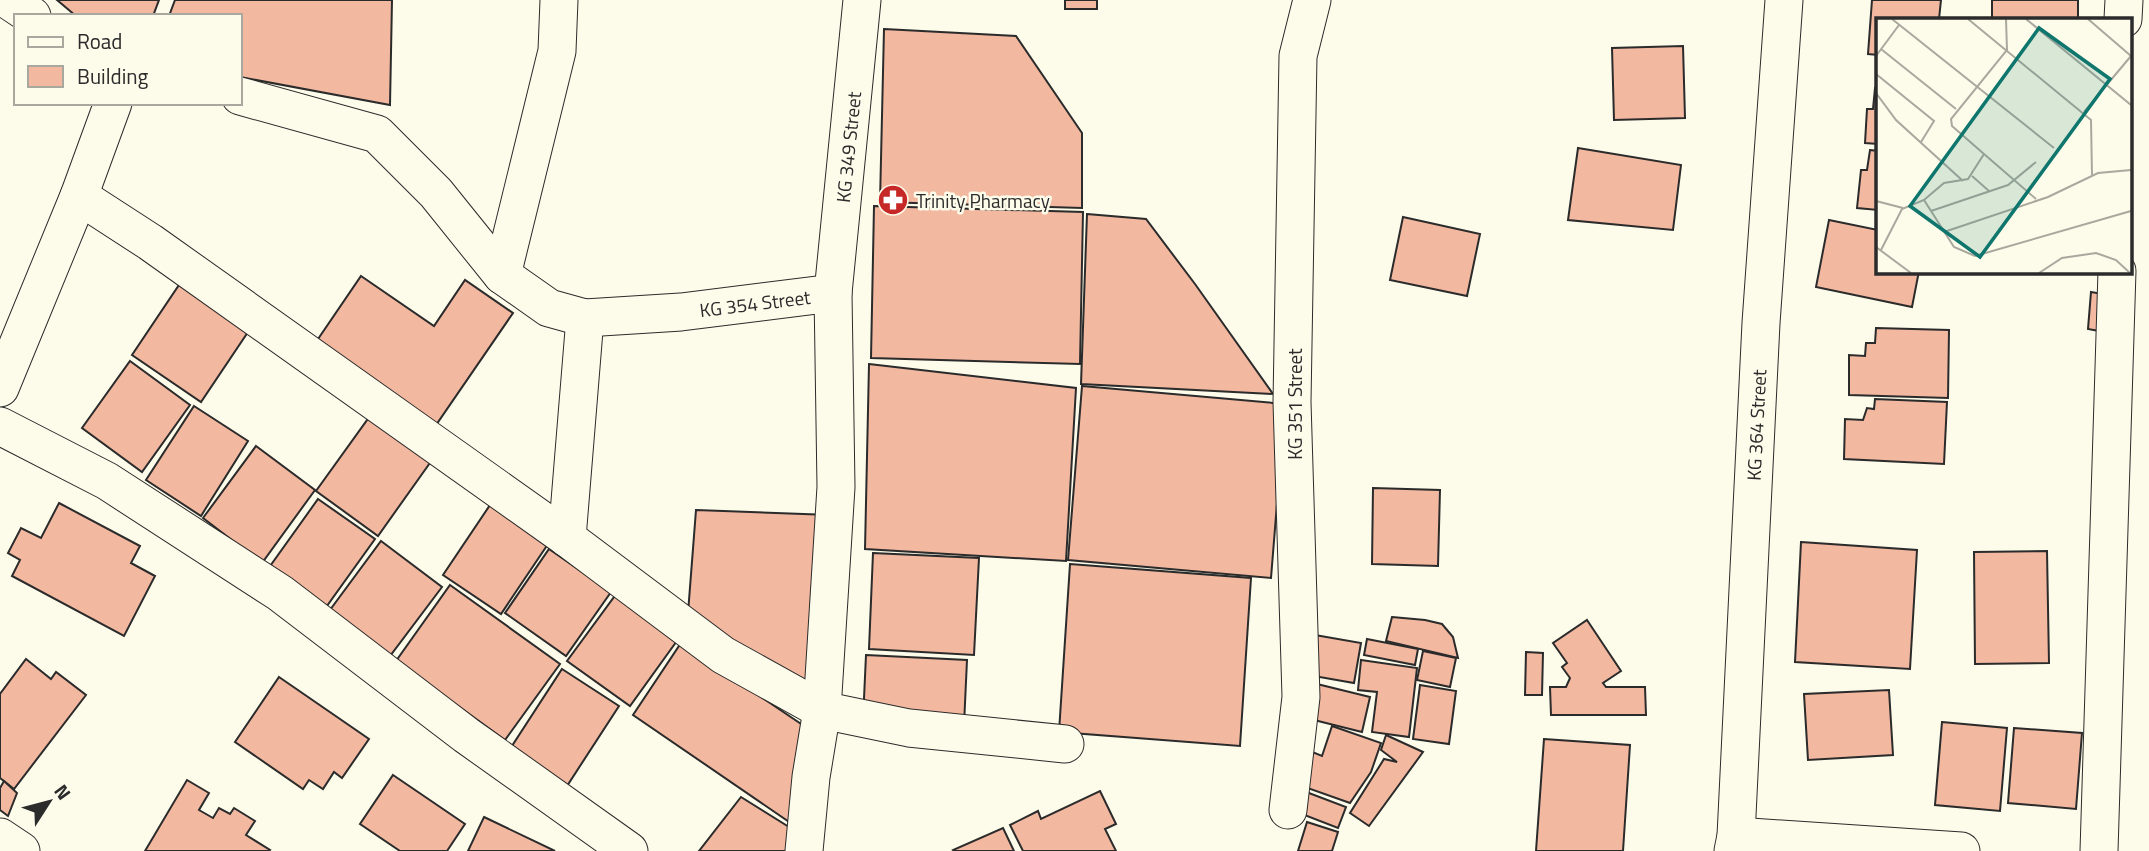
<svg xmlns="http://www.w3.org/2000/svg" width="2149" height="851" font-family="'Titillium Web',sans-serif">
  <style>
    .building { fill: #f2b8a0; stroke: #2b2b2b; stroke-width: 2 }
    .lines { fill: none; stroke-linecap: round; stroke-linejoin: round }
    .minor-casing { stroke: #2b2b2b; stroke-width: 39 }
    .minor { stroke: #fdfbea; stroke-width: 37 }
    .labels { text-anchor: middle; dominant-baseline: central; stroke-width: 5; stroke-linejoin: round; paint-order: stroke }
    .street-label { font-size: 19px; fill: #2b2b2b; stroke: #fdfbea }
    .poi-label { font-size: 19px; fill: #2b2b2b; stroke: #fdfbea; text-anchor: start }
    .inset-road { fill: none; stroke: #a9a89e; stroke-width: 2 }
    .view { fill: #0f766e; fill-opacity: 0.15; stroke: #0f766e; stroke-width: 3.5 }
    .inset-edge { fill: none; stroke: #2b2b2b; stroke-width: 3.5 }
  </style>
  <rect width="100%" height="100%" fill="#fdfbea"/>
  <g class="building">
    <polygon points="57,0 159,0 153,16 76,16"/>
    <polygon points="175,0 392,0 390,105 240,77 240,16 169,16"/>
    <rect x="1065" y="0" width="32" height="9"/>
    <polygon points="1872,0 1941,0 1939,19 1878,19 1878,55 1868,54"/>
    <rect x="1992" y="0" width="86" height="19"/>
    <polygon points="884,29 1016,36 1082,133 1082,208 880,202"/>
    <polygon points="1683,46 1685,118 1614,120 1612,48"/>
    <polygon points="1875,88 1878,89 1878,144 1865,143 1867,109 1873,109"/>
    <polygon points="1578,148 1681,165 1673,230 1568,220"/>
    <polygon points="1870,150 1878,151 1878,210 1857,208 1861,170 1867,170"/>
    <polygon points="874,206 1083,212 1080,364 871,358"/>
    <polygon points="1087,214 1146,219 1195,284 1273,394 1081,384"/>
    <polygon points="1403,217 1480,234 1467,296 1390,280"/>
    <polygon points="1829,220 1878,230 1878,271 1919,271 1912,307 1816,287"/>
    <polygon points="361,276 434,326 465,280 513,313 436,425 316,342"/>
    <polygon points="183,279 252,326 201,402 132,355"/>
    <polygon points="2091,292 2103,294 2099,331 2088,329"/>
    <polygon points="1876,328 1949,330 1948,398 1849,395 1849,355 1865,356 1866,343 1875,343"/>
    <polygon points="130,361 190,405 142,472 82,428"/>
    <polygon points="869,364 1076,388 1066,561 865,549"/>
    <polygon points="1082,386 1285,404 1271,578 1068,560"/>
    <polygon points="1875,399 1947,402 1944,464 1844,459 1845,419 1863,420 1867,408 1874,409"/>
    <polygon points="194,406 248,441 201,516 146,480"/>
    <polygon points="370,416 432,460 378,536 316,491"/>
    <polygon points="256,446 315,490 262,563 203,518"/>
    <polygon points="1373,488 1440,490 1438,566 1372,564"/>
    <polygon points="318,499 375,539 324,610 268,569"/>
    <polygon points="59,503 140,546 131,563 155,576 124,636 12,576 20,560 8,553 21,528 41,538"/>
    <polygon points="490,505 548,544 501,614 443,575"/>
    <polygon points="696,510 830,515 813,694 688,613"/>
    <polygon points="381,541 442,587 387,660 327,614"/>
    <polygon points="1801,542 1917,550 1910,669 1795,662"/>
    <polygon points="549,549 611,592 566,656 505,613"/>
    <polygon points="2047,551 2049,663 1975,664 1974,552"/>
    <polygon points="873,553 979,558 974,655 869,649"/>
    <polygon points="1070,564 1251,578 1240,746 1059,732"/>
    <polygon points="450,585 560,664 505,740 396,661"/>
    <polygon points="617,593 679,638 630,706 567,661"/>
    <polygon points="1392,617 1425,620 1442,624 1453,637 1458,658 1386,641"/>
    <polygon points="1587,620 1621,671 1603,683 1606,687 1645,687 1646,715 1551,715 1550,687 1566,687 1570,678 1562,667 1567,663 1553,643"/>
    <polygon points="1315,635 1361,643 1354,683 1308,675"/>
    <polygon points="1367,639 1418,649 1415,665 1364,655"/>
    <polygon points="681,643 810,730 798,828 633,715"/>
    <polygon points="1423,651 1456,658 1450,687 1417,680"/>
    <polygon points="1526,652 1543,653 1542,695 1525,695"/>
    <polygon points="866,655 967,660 964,725 863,720"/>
    <polygon points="26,659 51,679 56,672 86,695 14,789 0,778 0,694"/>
    <polygon points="1361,660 1417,668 1409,737 1372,732 1377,692 1358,690"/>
    <polygon points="562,669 619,706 567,786 510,749"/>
    <polygon points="279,677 369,739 342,778 334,772 323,789 309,780 303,789 235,742"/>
    <polygon points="1317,684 1370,697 1362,732 1310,719"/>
    <polygon points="1420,685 1456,691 1449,744 1413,739"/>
    <polygon points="1889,690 1893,755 1808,760 1804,694"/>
    <polygon points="1942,722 2007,728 2000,811 1935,805"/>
    <polygon points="1332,726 1381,743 1371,772 1350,803 1299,785 1310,751 1322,756"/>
    <polygon points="2014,728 2082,733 2076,809 2008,803"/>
    <polygon points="1386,735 1423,752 1369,826 1350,813 1384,759 1397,762 1381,750"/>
    <polygon points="1544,739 1630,745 1623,851 1536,851"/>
    <polygon points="393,775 465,824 447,851 400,851 360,824"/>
    <polygon points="187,780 209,793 199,810 213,818 219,808 230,814 234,808 255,821 246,835 270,850 269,851 145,851"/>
    <polygon points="4,781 17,793 8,816 0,810 0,788"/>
    <polygon points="1301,790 1346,807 1338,828 1294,811"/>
    <polygon points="1100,791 1116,824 1105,829 1116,851 1023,851 1010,825 1038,811 1041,819"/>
    <polygon points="741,797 797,832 797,851 699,851"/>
    <polygon points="484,817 555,851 468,851"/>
    <polygon points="1307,822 1338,832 1332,851 1298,851"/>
    <polygon points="1003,828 1014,851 954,851 953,850"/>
  </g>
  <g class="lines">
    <g class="minor-casing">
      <g id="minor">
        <polyline points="8,0 32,16"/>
        <polyline points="2123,19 2124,0"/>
        <polyline points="240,96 377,134 436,193 502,275 549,308 585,318 681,312 833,293 836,487 822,710 811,777 804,851"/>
        <polyline points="79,196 150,242 567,538 723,655 822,710 909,728 1065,744"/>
        <polyline points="502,275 557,51 559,0"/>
        <polyline points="833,293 862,0"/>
        <polyline points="0,388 79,196 113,103"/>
        <polyline points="0,426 107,481 280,593 466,735 629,851"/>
        <polyline points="567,538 585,318"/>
        <polyline points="1288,810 1301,697 1292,402 1298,56 1312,0"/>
        <polyline points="1736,836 1961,851"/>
        <polyline points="0,837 21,851"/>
        <polyline points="1733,851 1736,836 1761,323 1784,0"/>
        <polyline points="2099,851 2117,271"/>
      </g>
    </g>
    <use href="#minor" class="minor"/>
  </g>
  <defs>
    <g id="pharmacy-disc" transform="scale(1.575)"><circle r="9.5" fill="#c62828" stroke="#fdfbea"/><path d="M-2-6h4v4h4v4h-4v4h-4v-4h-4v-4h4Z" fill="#fff"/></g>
  </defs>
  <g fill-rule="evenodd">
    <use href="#pharmacy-disc" x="893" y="200"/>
  </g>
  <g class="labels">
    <g class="street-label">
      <text transform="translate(848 147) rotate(-84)">KG 349 Street</text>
      <text transform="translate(755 303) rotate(-7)">KG 354 Street</text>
      <text transform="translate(1294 404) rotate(-90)">KG 351 Street</text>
      <text transform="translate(1756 425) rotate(-87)">KG 364 Street</text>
    </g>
    <g class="poi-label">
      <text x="916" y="200">Trinity Pharmacy</text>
    </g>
  </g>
  <g transform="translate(1876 18)">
    <rect width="256" height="256" fill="#fdfbea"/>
    <path class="inset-road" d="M16,1L178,130M92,1L215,102L216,157M150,1L255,87M212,1L255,38M5,31L80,91M0,38L23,7M0,56L58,103L45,124M0,75L20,102L87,163M208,94L255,38M108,136L76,108L75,101L131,32L130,1M96,158L113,173M48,182L78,229L99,238L255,193M0,183L27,190M55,193L132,167L160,144M68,214L172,179L222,155L255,152M0,229L35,255M5,232L26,191L48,182L68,165L92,161L108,136L160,181M163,255L186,240L220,235L240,242L254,255"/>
    <path class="view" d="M163,10L234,61L104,239L34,188Z"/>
    <rect width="256" height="256" class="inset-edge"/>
  </g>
  <rect x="14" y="14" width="228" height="91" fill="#fdfbea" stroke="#a9a89e" stroke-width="2"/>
  <rect x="28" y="37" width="35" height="10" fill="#fdfbea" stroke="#a9a89e" stroke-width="2"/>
  <text x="77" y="49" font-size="21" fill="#2b2b2b">Road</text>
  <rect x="28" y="66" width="35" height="21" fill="#f2b8a0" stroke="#a9a89e" stroke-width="2"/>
  <text x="77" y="84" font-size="21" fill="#2b2b2b">Building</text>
  <g transform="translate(49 802) rotate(54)" stroke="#fdfbea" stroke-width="5" paint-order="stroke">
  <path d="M0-5L12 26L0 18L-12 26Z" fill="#2b2b2b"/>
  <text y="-10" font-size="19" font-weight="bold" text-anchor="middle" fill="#2b2b2b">N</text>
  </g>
</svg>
